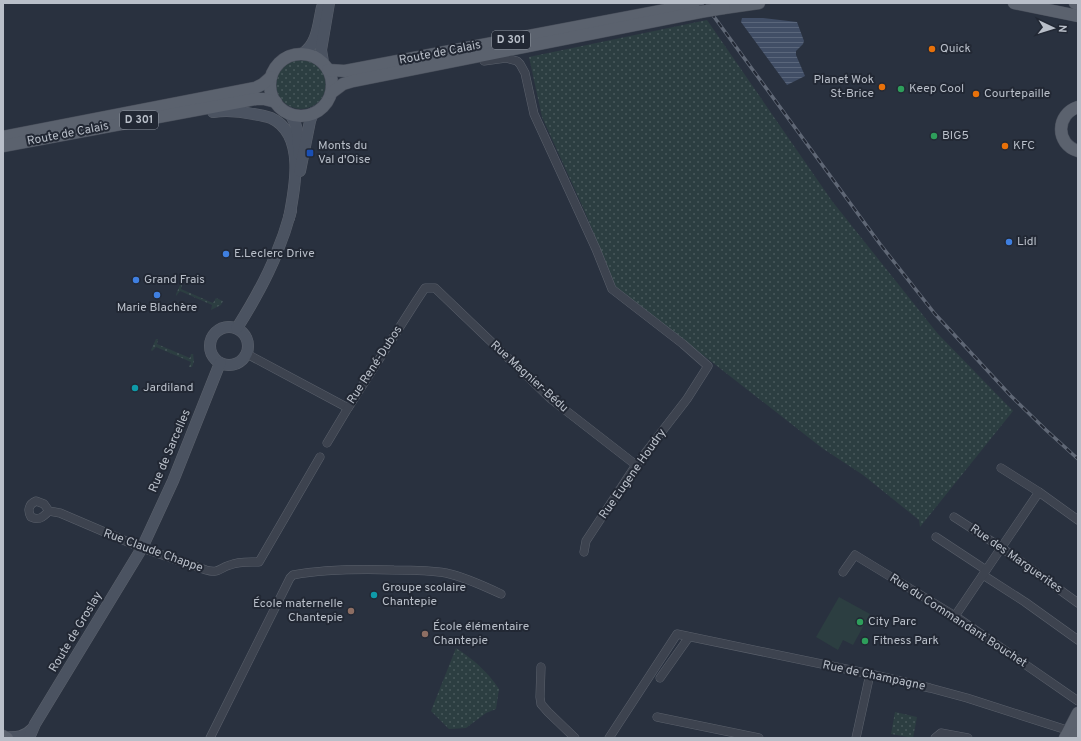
<svg xmlns="http://www.w3.org/2000/svg" width="1081" height="741" font-family="Overpass,sans-serif">
  <style>
    .green { fill: url(#green-dots) }
    .pitch { fill: #2c3e41 }
    .water { fill: url(#water-rules) }
    .lines { fill: none; stroke-linecap: round; stroke-linejoin: round }
    .street-casing { stroke: #5b616c; stroke-width: 9 }
    .secondary-casing { stroke: #5b616c; stroke-width: 12 }
    .primary-casing { stroke: #464c58; stroke-width: 13 }
    .street { stroke: #3d434f; stroke-width: 8 }
    .secondary { stroke: #4b5361; stroke-width: 11 }
    .primary { stroke: #5b626e; stroke-width: 12 }
    .rail-casing { stroke: #5f6775; stroke-width: 3.5 }
    .rail { stroke: #222834; stroke-width: 2; stroke-dasharray: 6; stroke-linecap: butt }
    .primary-bridge-casing { stroke: #464c58; stroke-width: 13; stroke-linecap: butt }
    .primary-bridge { stroke: #5b626e; stroke-width: 12 }
    .food-dot { fill: #e8710a; stroke: #222834; stroke-width: 1.5 }
    .leisure-dot { fill: #2e9e5b; stroke: #222834; stroke-width: 1.5 }
    .transit-dot { fill: #1a4fb4; stroke: #222834; stroke-width: 1.5 }
    .shop-dot { fill: #3f7fe0; stroke: #222834; stroke-width: 1.5 }
    .culture-dot { fill: #0f9aa8; stroke: #222834; stroke-width: 1.5 }
    .education-dot { fill: #8d6e63; stroke: #222834; stroke-width: 1.5 }
    .labels { text-anchor: middle; dominant-baseline: central; stroke-width: 4; stroke-linejoin: round; paint-order: stroke }
    .shield { fill: #222834; stroke: #8c929c; stroke-width: 1 }
    .shield-label { font-size: 11px; font-weight: bold; fill: #b9bfc9 }
    .poi-label { font-size: 12px; fill: #b9bfc9; stroke: #222834; text-anchor: start }
    .street-label { font-size: 12px; fill: #b9bfc9; stroke: #222834 }
  </style>
  <defs>
    <pattern id="green-dots" width="8" height="8" patternUnits="userSpaceOnUse"><rect width="8" height="8" fill="#2c3e41"/><path d="M2 2h.1M6 6h.1" fill="none" stroke="#48585b" stroke-width="1.8" stroke-linecap="round"/></pattern>
    <pattern id="water-rules" width="6" height="5" patternUnits="userSpaceOnUse"><rect width="6" height="5" fill="#414e66"/><path d="M0 2.5h6" fill="none" stroke="#5a667b"/></pattern>
  </defs>
  <rect width="100%" height="100%" fill="#29313f"/>
  <g class="green">
    <polygon points="707,20 832,201 938,334 1013,411 920,527 919,520 863,475 822,448 616,287 585,212 542,117 529,57"/>
    <circle cx="301" cy="84" r="25"/>
    <polygon points="181,283 182,285 181,289 213,303 216,298 223,301 221,305 211,310 212,305 180,291 176,296 176,294"/>
    <polygon points="156,339 158,339 157,344 190,358 191,354 193,354 194,361 192,367 189,367 191,362 156,347 152,351 151,350"/>
    <path d="M456,648C473,659 488,672 499,689L496,709L486,713L466,728L449,729L431,711Z"/>
    <polygon points="895,712 917,717 913,738 891,734"/>
  </g>
  <polygon class="pitch" points="839,597 870,614 853,645 843,640 838,650 816,637"/>
  <polygon class="water" points="742,18 763,18 797,22 804,41 803,44 796,51 796,55 805,76 787,85 741,22"/>
  <g class="lines">
    <g class="street-casing">
      <g id="street">
        <polyline points="484,61 506,58 517,61 520,64 525,73 534,114 596,249 612,289 683,344 708,366 687,399 636,465 586,541 584,552"/>
        <polyline points="247,354 348,408"/>
        <polyline points="327,443 348,408 417,300 425,288 435,288 551,399 636,465"/>
        <polyline points="1001,468 1039,492 1078,520"/>
        <path d="M49,511L44,504L36,501C29,504 27,510 31,517C39,521 43,517 49,511L60,513L142,548L206,570C219,574 219,568 230,565C239,561 250,562 259,562L320,457"/>
        <polyline points="954,517 1002,548 1078,603"/>
        <polyline points="936,537 986,570"/>
        <polyline points="843,572 855,555 955,616 1078,701"/>
        <polyline points="983,575 1025,602 1078,640"/>
        <polyline points="955,616 1039,492"/>
        <polyline points="541,667 540,697 541,704 548,712 575,738"/>
        <polyline points="660,678 689,637"/>
        <polyline points="657,717 759,738"/>
        <path d="M210,738L290,578L293,575C326,569 361,569 394,570C411,570 429,570 446,573C465,577 484,586 501,594"/>
        <polyline points="609,738 677,634 870,674 930,688 967,698 1073,732"/>
        <polyline points="856,738 870,674"/>
        <polyline points="935,738 941,733 968,738"/>
      </g>
    </g>
    <g class="secondary-casing">
      <g id="secondary">
        <path d="M302,54C318,44 318,24 322,7"/>
        <polyline points="323,62 321,50 329,3"/>
        <path d="M213,112C227,110 239,111 253,114C259,115 265,116 271,118C306,134 295,188 289,218"/>
        <path d="M289,113C299,125 298,139 299,154"/>
        <polyline points="300,171 310,121 313,113"/>
        <circle cx="229" cy="346" r="19"/>
        <path d="M237,328C261,290 279,255 291,211"/>
        <path d="M5,737C16,738 25,737 32,729"/>
        <polyline points="29,738 35,724 142,548 173,481 220,363"/>
      </g>
    </g>
    <g class="primary-casing">
      <g id="primary">
        <polyline points="1014,3 1078,16"/>
        <polyline points="1075,3 1078,4"/>
        <polyline points="724,8 759,3"/>
        <circle cx="301" cy="85" r="31"/>
        <polyline points="328,70 345,71 702,3"/>
        <polyline points="331,93 343,84 353,81 700,12"/>
        <path d="M1078,107C1056,114 1055,144 1078,151"/>
        <polyline points="3,137 255,88 263,84 271,77"/>
        <polyline points="3,146 256,99 264,99 276,102"/>
        <polyline points="3,736 7,738"/>
        <polyline points="1065,738 1078,713"/>
        <polyline points="1075,738 1078,733"/>
      </g>
    </g>
    <use href="#street" class="street"/>
    <use href="#secondary" class="secondary"/>
    <use href="#primary" class="primary"/>
    <g class="rail-casing">
      <polyline id="rail" points="704,3 880,244 935,314 1011,396 1046,430 1078,459"/>
    </g>
    <use href="#rail" class="rail"/>
    <g class="primary-bridge-casing">
      <polyline id="primary-bridge" points="700,12 724,8"/>
    </g>
    <use href="#primary-bridge" class="primary-bridge"/>
  </g>
  <g class="food-dot">
    <circle cx="932" cy="49" r="4"/>
    <circle cx="882" cy="87" r="4"/>
    <circle cx="976" cy="94" r="4"/>
    <circle cx="1005" cy="146" r="4"/>
  </g>
  <g class="leisure-dot">
    <circle cx="901" cy="89" r="4"/>
    <circle cx="934" cy="136" r="4"/>
    <circle cx="860" cy="622" r="4"/>
    <circle cx="865" cy="641" r="4"/>
  </g>
  <rect class="transit-dot" x="306" y="149" width="8" height="8" rx="2"/>
  <g class="shop-dot">
    <circle cx="1009" cy="242" r="4"/>
    <circle cx="226" cy="254" r="4"/>
    <circle cx="136" cy="280" r="4"/>
    <circle cx="157" cy="295" r="4"/>
  </g>
  <g class="culture-dot">
    <circle cx="135" cy="388" r="4"/>
    <circle cx="374" cy="595" r="4"/>
  </g>
  <g class="education-dot">
    <circle cx="351" cy="611" r="4"/>
    <circle cx="425" cy="634" r="4"/>
  </g>
  <g class="labels">
    <g class="shield">
      <rect x="492" y="31" width="38" height="18" rx="3"/>
      <rect x="120" y="111" width="38" height="18" rx="3"/>
    </g>
    <g class="shield-label">
      <text x="511" y="40">D 301</text>
      <text x="139" y="120">D 301</text>
    </g>
    <g class="poi-label">
      <text x="940" y="49">Quick</text>
      <text x="874" y="80" text-anchor="end">Planet Wok<tspan x="874" dy="14">St-Brice</tspan></text>
      <text x="909" y="89">Keep Cool</text>
      <text x="984" y="94">Courtepaille</text>
      <text x="942" y="136">BIG5</text>
      <text x="318" y="146">Monts du<tspan x="318" dy="14">Val d'Oise</tspan></text>
      <text x="1013" y="146">KFC</text>
      <text x="1017" y="242">Lidl</text>
      <text x="234" y="254">E.Leclerc Drive</text>
      <text x="144" y="280">Grand Frais</text>
      <text x="157" y="308" text-anchor="middle">Marie Blachère</text>
      <text x="143" y="388">Jardiland</text>
      <text x="382" y="588">Groupe scolaire<tspan x="382" dy="14">Chantepie</tspan></text>
      <text x="343" y="604" text-anchor="end">École maternelle<tspan x="343" dy="14">Chantepie</tspan></text>
      <text x="868" y="622">City Parc</text>
      <text x="433" y="627">École élémentaire<tspan x="433" dy="14">Chantepie</tspan></text>
      <text x="873" y="641">Fitness Park</text>
    </g>
    <g class="street-label">
      <text transform="translate(440 53) rotate(-11)">Route de Calais</text>
      <text transform="translate(68 134) rotate(-11)">Route de Calais</text>
      <text transform="translate(375 365) rotate(-57)">Rue René-Dubos</text>
      <text transform="translate(529 377) rotate(42)">Rue Magnier-Bédu</text>
      <text transform="translate(170 451) rotate(-67)">Rue de Sarcelles</text>
      <text transform="translate(633 474) rotate(-55)">Rue Eugene Houdry</text>
      <text transform="translate(153 551) rotate(20)">Rue Claude Chappe</text>
      <text transform="translate(1016 559) rotate(35)">Rue des Marguerites</text>
      <text transform="translate(958 621) rotate(33)">Rue du Commandant Bouchet</text>
      <text transform="translate(76 632) rotate(-59)">Route de Groslay</text>
      <text transform="translate(874 676) rotate(12)">Rue de Champagne</text>
    </g>
  </g>
  <rect width="1081" height="741" fill="none" stroke="#b9bfc9" stroke-width="8"/>
  <g transform="translate(1053 28) rotate(94)" stroke="#222834" stroke-width="3" paint-order="stroke">
  <path d="M0-3L7 15L0 10L-7 15Z" fill="#b9bfc9"/>
  <text y="-6" font-size="11" font-weight="bold" text-anchor="middle" fill="#b9bfc9">N</text>
  </g>
</svg>
